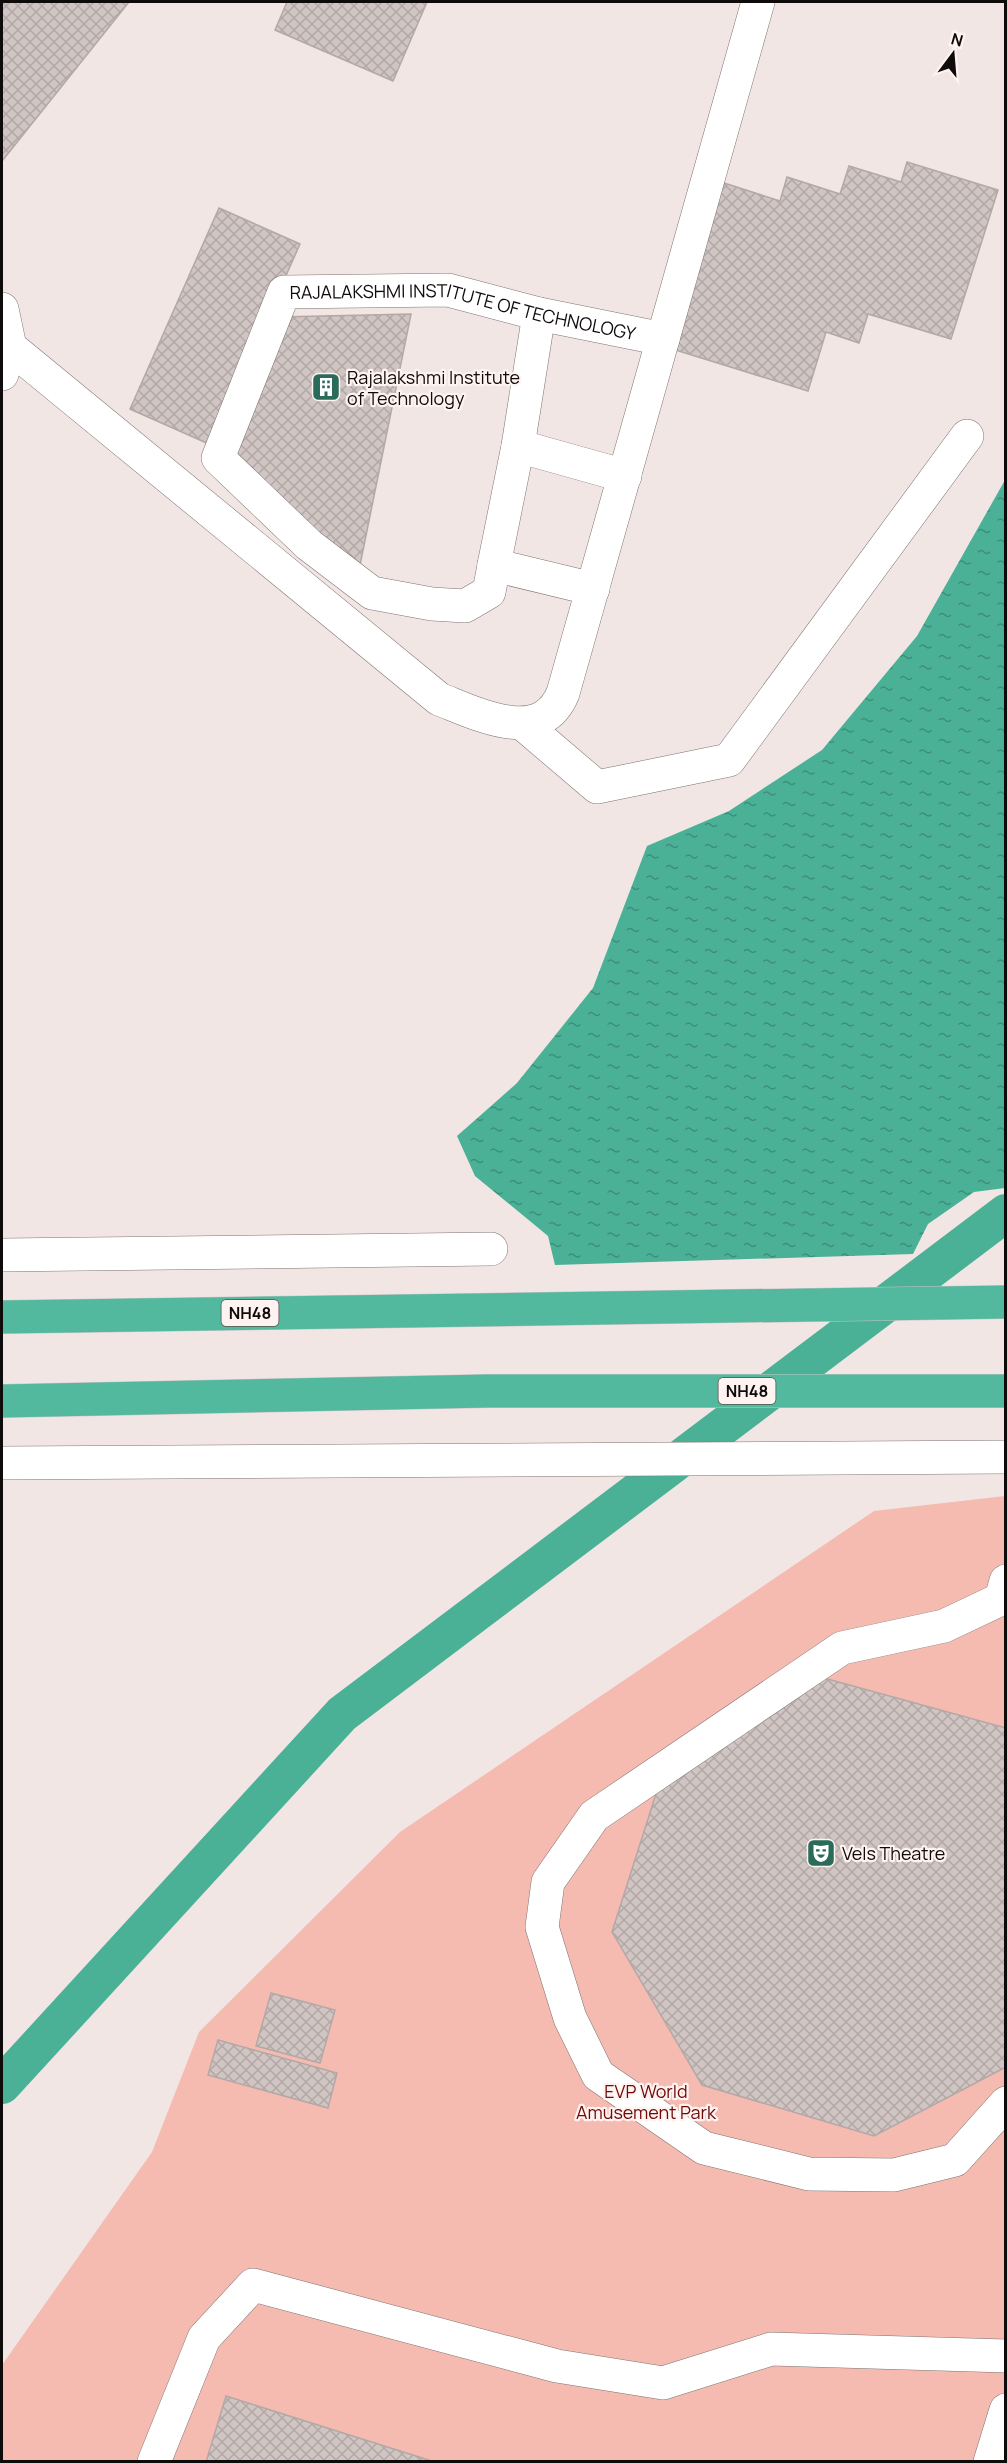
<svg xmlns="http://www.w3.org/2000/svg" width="1007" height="2463" font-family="Manrope,sans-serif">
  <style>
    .park { fill: #f5bbb1 }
    .water { fill: url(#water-ripples) }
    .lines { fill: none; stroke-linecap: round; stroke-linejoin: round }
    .canal { stroke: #4ab196; stroke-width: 38 }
    .building { fill: url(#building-cross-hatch); stroke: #b3a8a6; stroke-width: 1.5 }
    .minor-casing { stroke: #7f7472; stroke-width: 34 }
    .highway-casing { stroke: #c5c4c4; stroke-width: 34 }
    .minor { stroke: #fff; stroke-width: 33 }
    .highway { stroke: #53b99e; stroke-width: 33 }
    .labels { text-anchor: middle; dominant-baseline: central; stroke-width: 4.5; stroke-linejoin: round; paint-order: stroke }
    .shield { fill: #fff3f1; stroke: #57514f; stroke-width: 1.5 }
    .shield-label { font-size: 16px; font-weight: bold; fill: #0f0b0a }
    .street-label { font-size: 18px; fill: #0f0b0a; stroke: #fff3f1 }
    .poi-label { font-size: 18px; fill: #0f0b0a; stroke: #fff3f1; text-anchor: start }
    .park-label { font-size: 18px; fill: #6f0a07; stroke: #fff3f1 }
  </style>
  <defs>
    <pattern id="water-ripples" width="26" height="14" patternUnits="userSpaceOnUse" patternTransform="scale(1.5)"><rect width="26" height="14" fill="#4ab196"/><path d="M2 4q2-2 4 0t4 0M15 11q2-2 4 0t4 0" fill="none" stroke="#3c8e79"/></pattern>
    <pattern id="building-cross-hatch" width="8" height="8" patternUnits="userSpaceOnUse" patternTransform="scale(1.5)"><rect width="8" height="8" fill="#d0c5c3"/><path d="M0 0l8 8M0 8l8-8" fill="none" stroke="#b1a8a6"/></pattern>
  </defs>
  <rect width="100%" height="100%" fill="#f1e6e4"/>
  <polygon class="park" points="1005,1496 1005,2461 2,2462 2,2365 152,2152 199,2032 400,1832 874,1511"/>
  <polygon class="water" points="1005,480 1005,1188 974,1192 928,1224 913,1254 555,1265 548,1236 475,1176 457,1136 517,1083 593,988 647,846 729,811 822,750 917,636"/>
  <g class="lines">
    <polyline class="canal" points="2,2085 342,1714 1006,1213"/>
  </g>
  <g class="building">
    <polygon points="2,2 129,2 2,161"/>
    <polygon points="287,2 427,2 393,81 275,30"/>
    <polygon points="907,162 998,190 951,339 868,314 859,343 826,332 808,391 669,348 721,182 780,201 787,177 840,194 849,166 901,182"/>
    <polygon points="219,208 300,244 211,445 130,409"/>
    <polygon points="411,314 359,570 232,457 278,317"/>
    <polygon points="813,1675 1006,1728 1006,2067 874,2136 702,2085 612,1932 662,1775"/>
    <polygon points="271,1993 335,2010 320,2063 256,2046"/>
    <polygon points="218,2040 337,2073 328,2108 208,2075"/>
    <polygon points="226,2396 435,2462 206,2462"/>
  </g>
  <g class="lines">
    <g class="minor-casing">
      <g id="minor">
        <polyline points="2,309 10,347 2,374"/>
        <path d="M10,347L439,699C478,714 541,747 563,693L758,2"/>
        <polyline points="518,446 625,476"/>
        <polyline points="494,565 518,446 539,314"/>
        <path id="s1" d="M593,589L494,565L489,592L465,606L432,604L372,593L309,545L218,458L284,292L448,290L539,314L663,339"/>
        <polyline points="523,724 597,787 729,760 967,436"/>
        <polyline points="2,1255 491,1249"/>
        <polyline points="2,1463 1006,1457"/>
        <polyline points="1006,1581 1001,1599 944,1626 842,1648 594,1816 548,1882 542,1927 570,2018 598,2075 704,2148 809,2174 894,2175 955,2160 1006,2103"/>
        <polyline points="154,2462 204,2338 253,2285 557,2366 663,2383 771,2349 1006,2356"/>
        <polyline points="990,2462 1006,2410"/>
      </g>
    </g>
    <g class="highway-casing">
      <g id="highway">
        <polyline points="2,1317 1006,1302"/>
        <polyline points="2,1401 488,1391 1006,1391"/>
      </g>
    </g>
    <use href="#minor" class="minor"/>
    <use href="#highway" class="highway"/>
  </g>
  <defs>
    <g id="building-square" transform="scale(1.5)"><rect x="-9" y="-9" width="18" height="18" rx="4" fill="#2a6b5a" stroke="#fff3f1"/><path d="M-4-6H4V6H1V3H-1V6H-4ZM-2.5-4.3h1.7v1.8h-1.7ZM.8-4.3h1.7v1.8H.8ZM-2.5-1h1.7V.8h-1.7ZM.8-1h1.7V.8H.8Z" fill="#fff"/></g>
    <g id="theatre-square" transform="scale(1.5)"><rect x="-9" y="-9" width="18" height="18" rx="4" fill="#2a6b5a" stroke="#fff3f1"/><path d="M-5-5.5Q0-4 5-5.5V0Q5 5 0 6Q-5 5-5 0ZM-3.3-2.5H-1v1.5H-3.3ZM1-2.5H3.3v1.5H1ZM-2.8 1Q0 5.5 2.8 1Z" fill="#fff"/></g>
  </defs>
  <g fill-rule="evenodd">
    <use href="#building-square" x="326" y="387"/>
    <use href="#theatre-square" x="821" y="1853"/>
  </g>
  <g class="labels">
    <g class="shield">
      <rect x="221.5" y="1300" width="57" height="26" rx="4.5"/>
      <rect x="718.5" y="1378" width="57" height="26" rx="4.5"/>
    </g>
    <g class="shield-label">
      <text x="250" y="1313">NH48</text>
      <text x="747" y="1391">NH48</text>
    </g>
    <g class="street-label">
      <text stroke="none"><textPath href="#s1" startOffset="816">RAJALAKSHMI INSTITUTE OF TECHNOLOGY</textPath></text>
    </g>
    <g class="poi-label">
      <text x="347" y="377">Rajalakshmi Institute<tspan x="347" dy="21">of Technology</tspan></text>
      <text x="842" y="1853">Vels Theatre</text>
    </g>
    <g class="park-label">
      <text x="646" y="2091">EVP World<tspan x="646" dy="21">Amusement Park</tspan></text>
    </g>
  </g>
  <rect width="1007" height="2463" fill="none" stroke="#0f0b0a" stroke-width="6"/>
  <g transform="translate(953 54) rotate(16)" stroke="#fff3f1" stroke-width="4.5" paint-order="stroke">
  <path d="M0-4.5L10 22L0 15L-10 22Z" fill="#0f0b0a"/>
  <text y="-9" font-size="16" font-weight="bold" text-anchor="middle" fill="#0f0b0a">N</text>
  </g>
</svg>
